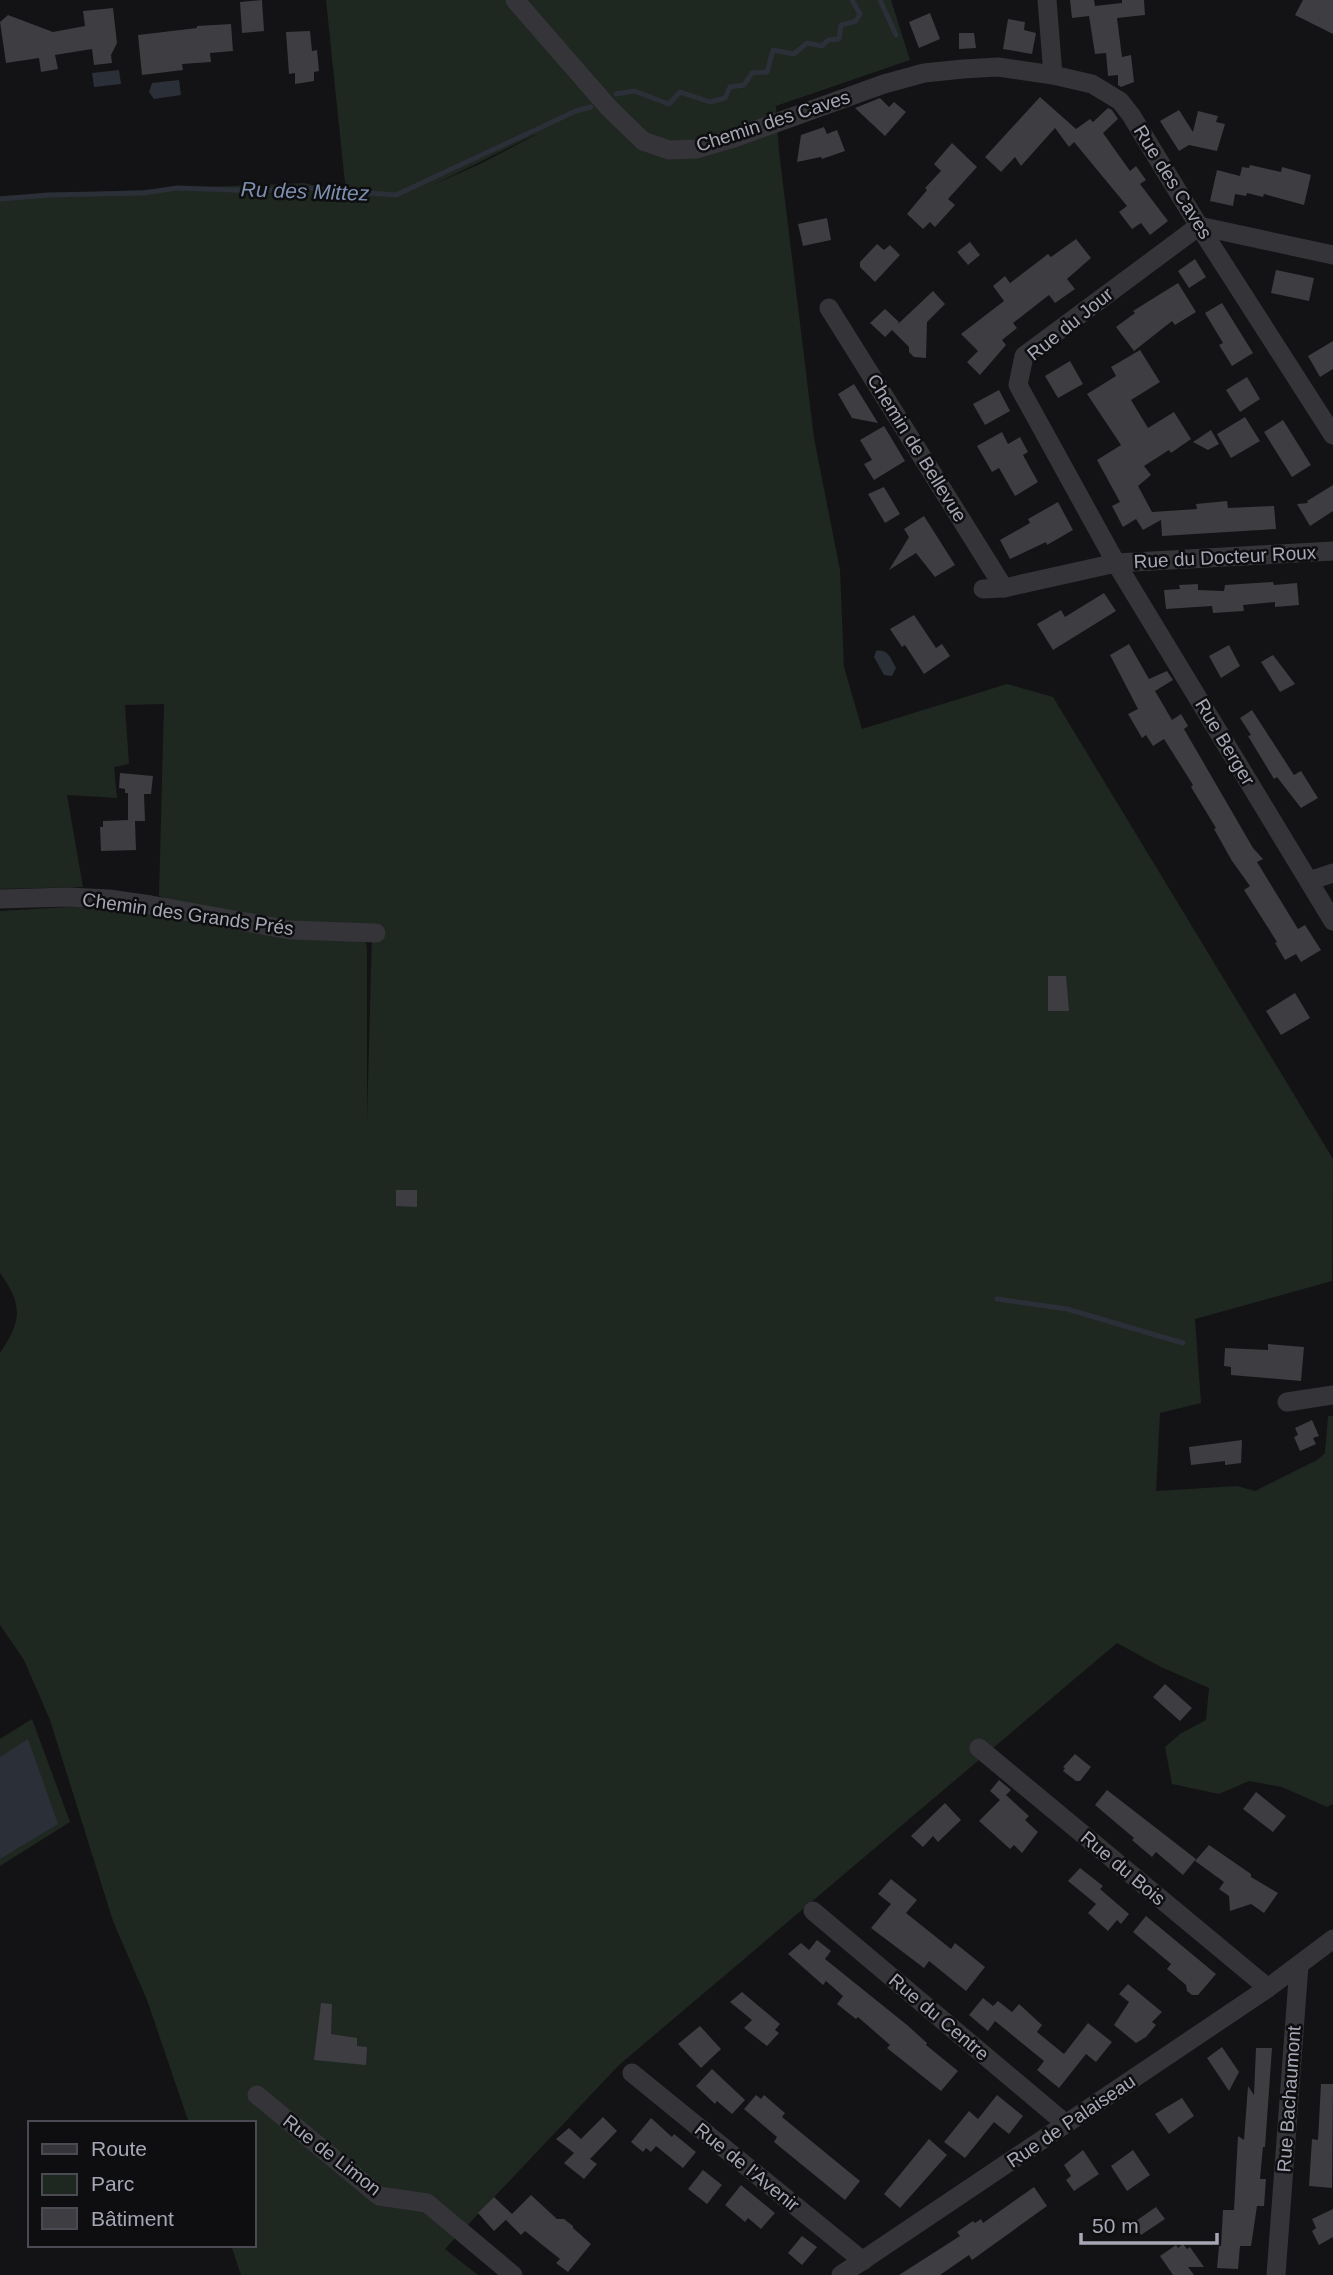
<svg xmlns="http://www.w3.org/2000/svg" width="1333" height="2275" font-family="Arial,sans-serif">
  <style>
    .green { fill: #1f2721; fill-rule: evenodd }
    .water { fill: #2a2f38 }
    .lines { fill: none; stroke-linecap: round; stroke-linejoin: round }
    .stream { stroke: #2a2f38; stroke-width: 5 }
    .building { fill: #3d3d42 }
    .minor { stroke: #343439; stroke-width: 19 }
    .labels { text-anchor: middle; dominant-baseline: central; stroke-width: 5; stroke-linejoin: round; paint-order: stroke }
    .street-label { font-size: 19px; fill: #a5a7b5; stroke: #0e0e10 }
    .water-label { font-size: 21px; font-style: italic; fill: #7c8faf; stroke: #0e0e10 }
  </style>
  <rect width="100%" height="100%" fill="#131315"/>
  <g class="green">
    <path d="M326,0H891L910,60L776,106L779,151L814,438L840,570L844,667L862,729L1007,684L1053,697L1333,1159L1332,1281L1195,1319L1201,1403L1160,1413L1156,1491L1237,1486L1255,1491L1317,1460L1325,1453L1328,1416H1333V1804L1327,1807L1282,1787L1249,1781L1219,1794L1172,1784L1165,1747L1180,1734L1206,1720L1209,1688L1161,1667L1117,1643L619,2065L445,2249L478,2275H241L231,2245H254V2123H189L147,2000L113,1921L50,1720L24,1660L0,1625V1353C22,1321 23,1305 0,1273V911L118,904L365,938L367,949V1123L372,931L204,912L159,896L164,704L125,705L129,764L114,767L117,798L67,795L83,887L0,889V196L304,183L346,193ZM535,135L482,163L433,185L534,135Z"/>
    <polygon points="32,1719 70,1822 0,1866 0,1739"/>
  </g>
  <g class="water">
    <polygon points="119,70 121,84 94,87 92,73"/>
    <polygon points="179,80 181,95 154,99 149,92 152,83"/>
    <path d="M876,651C888,648 891,659 896,668L892,676L884,675L874,657Z"/>
    <polygon points="28,1739 58,1824 0,1859 0,1757"/>
  </g>
  <g class="lines">
    <g class="stream">
      <polyline points="880,0 896,35"/>
      <polyline points="616,94 634,91 669,104 680,92 710,102 725,98 730,87 744,85 752,73 767,72 773,50 794,54 807,43 822,46 828,40 839,39 841,25 856,21 860,14 852,0"/>
      <polyline points="0,199 48,195 144,193 177,188 261,191 303,188 396,195 576,111 591,107"/>
      <polyline points="997,1299 1067,1309 1183,1343"/>
    </g>
  </g>
  <g class="building">
    <polygon points="262,0 264,31 242,33 240,2"/>
    <polygon points="1070,0 1094,0 1095,6 1122,3 1122,0 1144,0 1145,15 1117,18 1122,57 1131,55 1134,82 1121,87 1118,85 1118,75 1108,76 1106,53 1095,54 1089,16 1072,18"/>
    <polygon points="1303,0 1333,0 1333,34 1295,15"/>
    <polygon points="113,8 117,43 111,55 112,63 94,65 92,49 55,55 58,69 41,72 39,58 6,63 0,22 8,15 53,32 85,26 83,11"/>
    <polygon points="930,13 940,39 919,48 909,22"/>
    <polygon points="1008,19 1025,22 1024,30 1036,33 1032,54 1003,49"/>
    <polygon points="231,24 233,51 210,53 211,62 182,64 183,70 142,75 138,35 197,28 197,26"/>
    <polygon points="310,31 312,51 317,50 319,71 314,72 314,81 295,84 295,73 289,74 286,32"/>
    <polygon points="959,33 974,33 976,48 959,49"/>
    <polygon points="1040,97 1076,129 1090,119 1093,122 1108,108 1112,110 1118,119 1103,133 1130,171 1136,166 1146,180 1140,184 1168,221 1150,235 1141,223 1132,229 1119,212 1127,206 1074,142 1069,147 1055,128 1021,166 1015,157 1001,172 985,157"/>
    <polygon points="880,98 889,107 894,102 906,112 885,136 855,108"/>
    <polygon points="1179,110 1193,132 1198,111 1218,116 1216,122 1225,124 1217,151 1189,145 1179,151 1160,121"/>
    <polygon points="824,127 827,134 837,130 845,151 822,159 821,157 797,162 801,135"/>
    <polygon points="952,143 977,167 948,199 955,205 935,227 930,222 923,229 907,214 927,190 925,188 941,171 934,164"/>
    <polygon points="1250,165 1281,172 1282,167 1311,175 1304,205 1264,194 1263,197 1247,193 1246,196 1235,194 1233,206 1210,201 1217,170 1240,176 1242,167 1249,168"/>
    <polygon points="827,218 831,240 803,246 798,224"/>
    <polygon points="1076,239 1091,258 1067,279 1075,289 1055,303 1049,295 1013,323 1017,328 1002,340 1006,345 980,375 967,362 978,351 961,334 1004,301 993,286 1005,276 1010,283 1048,254 1051,257"/>
    <polygon points="970,242 980,255 968,265 957,252"/>
    <polygon points="877,244 884,250 890,245 900,255 875,282 860,267 860,262"/>
    <polygon points="1195,259 1206,277 1189,288 1178,271"/>
    <polygon points="1276,270 1314,278 1309,301 1271,293"/>
    <polygon points="1178,283 1196,312 1175,325 1172,321 1134,351 1116,327 1135,313 1133,311"/>
    <polygon points="933,291 945,304 927,322 926,358 914,357 909,352 909,347 892,330 885,337 870,323 885,309 899,322 898,324"/>
    <polygon points="1222,303 1253,353 1232,366 1219,345 1223,343 1205,313"/>
    <polygon points="1333,341 1333,369 1320,377 1308,356"/>
    <polygon points="1140,350 1160,382 1131,400 1148,428 1174,412 1191,439 1171,453 1169,450 1144,466 1151,475 1138,486 1152,512 1197,509 1196,504 1227,501 1228,508 1274,506 1276,529 1162,536 1161,520 1143,530 1136,519 1123,527 1112,506 1120,502 1097,460 1121,445 1087,394 1116,376 1111,367"/>
    <polygon points="1070,361 1083,384 1058,398 1045,376"/>
    <polygon points="1247,377 1260,399 1240,412 1226,390"/>
    <polygon points="854,384 878,423 852,418 838,394"/>
    <polygon points="999,390 1010,411 985,425 973,404"/>
    <polygon points="1245,417 1260,441 1231,458 1217,434"/>
    <polygon points="1283,420 1311,465 1292,477 1264,432"/>
    <polygon points="884,426 905,461 874,480 864,464 872,460 860,440"/>
    <polygon points="1211,430 1219,444 1208,450 1193,442"/>
    <polygon points="1002,432 1008,444 1020,437 1028,452 1023,455 1038,482 1015,496 999,468 992,472 977,446"/>
    <polygon points="1333,485 1333,511 1310,526 1297,504 1308,503 1307,501"/>
    <polygon points="884,487 900,514 885,523 868,494"/>
    <polygon points="1058,502 1073,530 1047,545 1046,542 1010,559 1000,540 1030,523 1028,519"/>
    <polygon points="924,516 955,565 935,577 916,553 889,570 909,537 904,529"/>
    <polygon points="1273,582 1274,585 1297,583 1299,605 1275,607 1275,602 1243,605 1244,611 1213,613 1212,606 1166,609 1164,590 1180,589 1179,585 1198,584 1198,590 1224,591 1225,585"/>
    <polygon points="1104,593 1116,611 1053,650 1037,624 1061,610 1065,617"/>
    <polygon points="914,615 936,648 942,644 950,656 924,674 905,645 902,647 890,629"/>
    <polygon points="1129,644 1149,679 1167,671 1173,680 1155,691 1172,720 1181,714 1188,726 1184,729 1253,848 1263,859 1257,862 1298,929 1305,925 1321,950 1301,962 1296,954 1285,960 1275,943 1277,942 1244,890 1250,886 1232,861 1214,829 1216,828 1191,787 1193,785 1164,739 1153,746 1146,735 1142,738 1128,714 1138,709 1110,655"/>
    <polygon points="1229,645 1240,666 1221,678 1209,656"/>
    <polygon points="1273,655 1295,684 1280,692 1261,662"/>
    <polygon points="1252,710 1294,775 1301,771 1318,798 1301,808 1277,777 1274,779 1248,736 1251,735 1240,718"/>
    <polygon points="120,773 153,776 151,794 144,794 145,821 135,821 136,850 101,851 100,827 103,827 103,821 128,820 128,793 125,793 125,789 119,788"/>
    <polygon points="1048,976 1066,976 1069,1011 1048,1011"/>
    <polygon points="1295,993 1310,1018 1281,1035 1266,1011"/>
    <polygon points="396,1190 417,1190 417,1207 396,1206"/>
    <polygon points="1268,1344 1304,1347 1301,1381 1231,1375 1231,1367 1224,1366 1225,1348 1268,1350"/>
    <polygon points="1312,1420 1319,1436 1313,1438 1316,1444 1300,1451 1294,1437 1298,1435 1295,1428"/>
    <polygon points="1242,1440 1241,1463 1225,1465 1225,1461 1191,1465 1189,1447"/>
    <polygon points="1165,1684 1192,1708 1180,1721 1153,1697"/>
    <polygon points="1075,1754 1091,1767 1080,1781 1076,1781 1063,1771 1065,1768 1063,1767"/>
    <polygon points="999,1780 1011,1790 1006,1795 1029,1816 1025,1820 1038,1832 1022,1853 1014,1845 1010,1849 979,1821 1000,1800 990,1791"/>
    <polygon points="1107,1790 1196,1859 1183,1875 1156,1852 1152,1857 1132,1840 1134,1838 1095,1805"/>
    <polygon points="1256,1792 1286,1816 1273,1832 1243,1809"/>
    <polygon points="945,1803 961,1820 938,1842 933,1836 923,1847 911,1836"/>
    <polygon points="1209,1845 1251,1874 1251,1877 1278,1893 1264,1913 1251,1904 1230,1911 1229,1896 1219,1889 1224,1882 1195,1861"/>
    <polygon points="1080,1868 1103,1886 1100,1889 1129,1914 1121,1924 1117,1920 1108,1931 1088,1913 1096,1904 1068,1881"/>
    <polygon points="891,1879 917,1900 906,1913 951,1949 955,1943 985,1967 966,1991 929,1961 924,1968 871,1928 891,1904 878,1894"/>
    <polygon points="1146,1916 1216,1974 1198,1995 1192,1995 1187,1991 1186,1985 1167,1969 1171,1964 1133,1932"/>
    <polygon points="817,1940 831,1951 825,1959 907,2025 927,2043 926,2045 958,2071 941,2091 887,2048 890,2045 858,2017 856,2019 837,2004 843,1996 826,1981 823,1985 788,1954 801,1943 809,1950"/>
    <polygon points="1128,1984 1162,2012 1152,2022 1156,2025 1146,2037 1136,2043 1114,2025 1129,2002 1119,1994"/>
    <polygon points="742,1992 780,2024 775,2030 779,2033 767,2046 744,2028 752,2020 730,2002"/>
    <polygon points="983,1998 993,2006 998,2001 1012,2012 1019,2004 1042,2025 1037,2032 1064,2054 1088,2023 1112,2042 1096,2062 1086,2054 1059,2088 1037,2070 1044,2061 995,2021 988,2031 969,2015"/>
    <polygon points="321,2003 332,2004 331,2034 357,2038 357,2046 367,2047 366,2065 314,2060"/>
    <polygon points="700,2026 721,2049 701,2068 678,2044"/>
    <polygon points="1222,2047 1239,2072 1229,2091 1207,2058"/>
    <polygon points="1256,2048 1272,2048 1265,2147 1263,2147 1260,2179 1266,2179 1264,2206 1257,2206 1251,2246 1240,2246 1238,2269 1217,2268 1219,2246 1221,2246 1223,2210 1234,2210 1238,2136 1244,2140 1248,2086 1254,2095"/>
    <polygon points="712,2069 745,2100 732,2114 717,2101 715,2104 696,2086"/>
    <polygon points="1321,2084 1333,2084 1332,2188 1309,2186 1312,2139 1318,2140"/>
    <polygon points="756,2095 761,2099 764,2095 785,2113 782,2117 860,2181 845,2200 774,2142 777,2137 744,2109"/>
    <polygon points="997,2095 1023,2116 1009,2134 994,2122 965,2158 944,2142 969,2111 978,2119"/>
    <polygon points="1182,2098 1194,2116 1169,2134 1155,2114"/>
    <polygon points="603,2117 617,2131 590,2159 597,2164 584,2179 564,2163 574,2153 556,2139 569,2128 581,2139"/>
    <polygon points="651,2118 672,2137 674,2134 696,2152 683,2168 656,2146 651,2152 646,2148 643,2152 631,2142"/>
    <polygon points="929,2139 947,2155 900,2208 884,2194"/>
    <polygon points="1083,2150 1099,2174 1074,2191 1066,2180 1071,2176 1064,2165"/>
    <polygon points="1133,2150 1150,2175 1127,2191 1111,2166"/>
    <polygon points="703,2170 722,2185 707,2204 688,2189"/>
    <polygon points="741,2185 775,2213 761,2229 748,2218 745,2222 725,2205"/>
    <polygon points="1034,2187 1047,2206 972,2260 969,2255 940,2275 899,2275 960,2236 957,2232 973,2221 975,2223 981,2219 983,2223"/>
    <polygon points="531,2195 557,2219 564,2219 573,2226 573,2228 591,2244 568,2272 556,2263 560,2259 525,2231 521,2235 506,2220 510,2216 494,2231 478,2213 494,2197 512,2214"/>
    <polygon points="1156,2207 1165,2219 1141,2235 1133,2223"/>
    <polygon points="1333,2209 1333,2237 1319,2245 1312,2231 1316,2228 1312,2219"/>
    <polygon points="802,2236 817,2247 802,2265 788,2253"/>
    <polygon points="1183,2244 1187,2249 1190,2247 1204,2267 1188,2267 1194,2275 1173,2275 1160,2256 1176,2245 1178,2248"/>
  </g>
  <g class="lines">
    <g class="minor">
      <polyline points="515,0 609,108 643,141 669,150 697,149 731,139 884,84 924,73 963,69 998,67 1053,75 1092,84 1120,101 1131,115 1199,226 1333,435"/>
      <polyline points="1047,0 1053,75"/>
      <polyline points="1333,255 1199,226 1024,356 1018,385 1116,563 1333,921"/>
      <polyline points="829,308 1004,588"/>
      <polyline points="983,589 1004,588 1116,563 1333,551"/>
      <polyline points="1309,881 1333,873"/>
      <polyline points="0,899 68,897 109,899 151,905 290,930 376,933"/>
      <polyline points="1287,1402 1333,1395"/>
      <polyline points="979,1748 1268,1988"/>
      <polyline points="813,1911 1066,2124"/>
      <polyline points="632,2073 863,2261"/>
      <polyline points="257,2095 379,2196 427,2203 513,2275"/>
      <polyline points="841,2275 1268,1988 1333,1939"/>
      <polyline points="1276,2275 1299,1965"/>
    </g>
  </g>
  <g class="labels">
    <g class="street-label">
      <text transform="translate(773 121) rotate(-18)">Chemin des Caves</text>
      <text transform="translate(1173 182) rotate(58)">Rue des Caves</text>
      <text transform="translate(1070 324) rotate(-39)">Rue du Jour</text>
      <text transform="translate(917 448) rotate(58)">Chemin de Bellevue</text>
      <text transform="translate(1225 557) rotate(-3)">Rue du Docteur Roux</text>
      <text transform="translate(1225 742) rotate(59)">Rue Berger</text>
      <text transform="translate(188 914) rotate(8)">Chemin des Grands Prés</text>
      <text transform="translate(1123 1868) rotate(40)">Rue du Bois</text>
      <text transform="translate(939 2017) rotate(40)">Rue du Centre</text>
      <text transform="translate(1289 2099) rotate(-86)">Rue Bachaumont</text>
      <text transform="translate(1071 2121) rotate(-34)">Rue de Palaiseau</text>
      <text transform="translate(332 2155) rotate(38)">Rue de Limon</text>
      <text transform="translate(747 2167) rotate(39)">Rue de l'Avenir</text>
    </g>
    <g class="water-label">
      <text transform="translate(305 191) rotate(2)">Ru des Mittez</text>
    </g>
  </g>
  <rect x="28" y="2121" width="228" height="126" fill="#0e0e10" stroke="#4a4b52" stroke-width="2"/>
  <rect x="42" y="2144" width="35" height="10" fill="#343439" stroke="#4a4b52" stroke-width="2"/>
  <text x="91" y="2156" font-size="21" fill="#a5a7b5">Route</text>
  <rect x="42" y="2174" width="35" height="21" fill="#1f2721" stroke="#4a4b52" stroke-width="2"/>
  <text x="91" y="2191" font-size="21" fill="#a5a7b5">Parc</text>
  <rect x="42" y="2208" width="35" height="21" fill="#3d3d42" stroke="#4a4b52" stroke-width="2"/>
  <text x="91" y="2226" font-size="21" fill="#a5a7b5">Bâtiment</text>
  <path d="M1081 2233v10h136v-10" fill="none" stroke="#a5a7b5" stroke-width="3.5"/>
  <text x="1092" y="2233" font-size="21" fill="#a5a7b5" stroke="#0e0e10" stroke-width="5" paint-order="stroke">50 m</text>
</svg>
